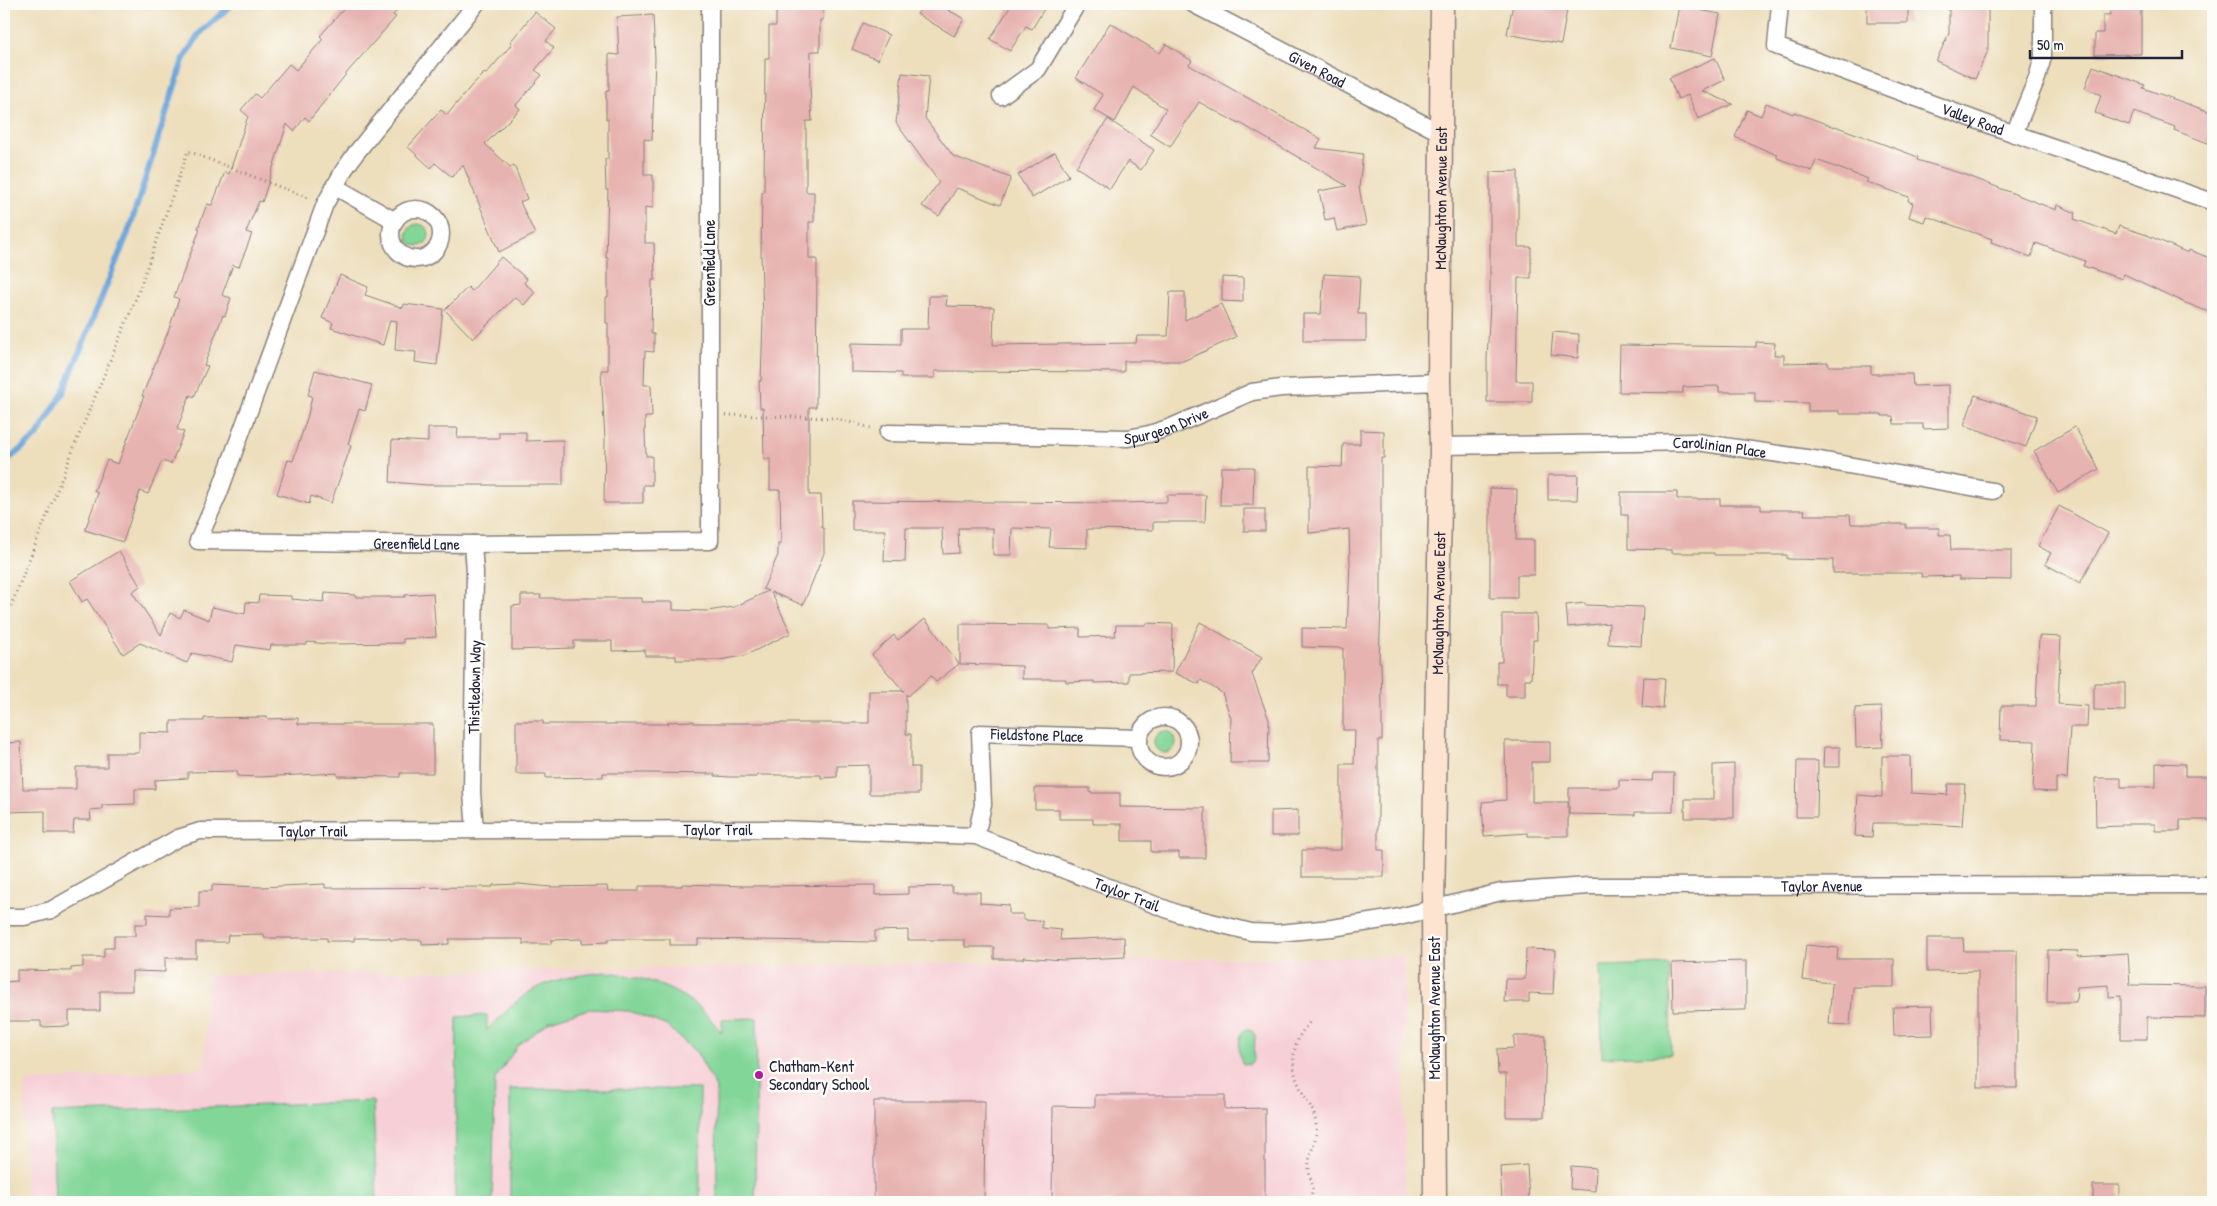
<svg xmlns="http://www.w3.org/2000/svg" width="2217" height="1206" font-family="'Patrick Hand',sans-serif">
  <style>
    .built { fill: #f6cfd7 }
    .green { fill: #82d698; stroke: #527c6a }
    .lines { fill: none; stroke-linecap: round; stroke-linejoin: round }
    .stream { stroke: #6ca5db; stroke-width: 6 }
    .building { fill: #e7b3b1 }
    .street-casing { stroke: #88807c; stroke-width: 19 }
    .secondary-casing { stroke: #88807c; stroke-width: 25 }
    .path { stroke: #88807c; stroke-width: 3; stroke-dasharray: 1 4; stroke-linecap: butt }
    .street { stroke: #fff; stroke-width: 16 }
    .secondary { stroke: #fde4d0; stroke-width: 22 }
    .poi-dot { fill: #b5179e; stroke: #fdfcf7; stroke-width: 2 }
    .labels { text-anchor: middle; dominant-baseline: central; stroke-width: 5; stroke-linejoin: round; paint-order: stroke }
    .street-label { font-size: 16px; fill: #22223b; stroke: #fdfcf7 }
    .poi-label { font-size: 16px; fill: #22223b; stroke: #fdfcf7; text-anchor: start }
  </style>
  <rect width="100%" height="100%" fill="#fdfcf7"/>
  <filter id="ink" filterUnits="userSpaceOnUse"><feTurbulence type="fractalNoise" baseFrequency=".02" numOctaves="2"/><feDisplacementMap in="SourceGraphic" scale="10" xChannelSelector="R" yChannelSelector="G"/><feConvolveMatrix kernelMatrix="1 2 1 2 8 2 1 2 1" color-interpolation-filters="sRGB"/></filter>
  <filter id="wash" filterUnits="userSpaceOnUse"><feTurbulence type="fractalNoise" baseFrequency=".0096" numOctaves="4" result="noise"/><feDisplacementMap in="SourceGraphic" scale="20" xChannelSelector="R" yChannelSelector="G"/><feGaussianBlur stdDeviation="1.12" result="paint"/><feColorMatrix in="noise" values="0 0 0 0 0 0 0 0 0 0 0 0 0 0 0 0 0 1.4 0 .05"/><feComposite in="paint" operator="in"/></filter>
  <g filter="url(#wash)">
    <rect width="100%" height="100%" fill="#eddebc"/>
    <polygon class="built" points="1404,956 1405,1202 26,1202 25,1082 204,1068 208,975"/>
    <g class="green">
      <circle cx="418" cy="235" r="11"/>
      <circle cx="1165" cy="742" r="11"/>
      <polygon points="1669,964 1671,1055 1602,1057 1600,966"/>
      <path d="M607,972C641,976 678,988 704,1012C710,1018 716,1026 722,1033V1019L757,1018L755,1202H717L716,1088L697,1053L667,1026L629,1011L589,1009L550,1021L518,1045L495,1079L492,1202H455L457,1017L487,1015V1030C500,1018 511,1005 525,995C549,978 579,975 607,972Z"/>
      <path d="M1246,1029H1250L1255,1035L1254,1059L1250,1064H1243C1238,1056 1237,1034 1246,1029Z"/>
      <rect x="510" y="1089" width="190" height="113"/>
      <polygon points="373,1101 377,1202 55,1202 52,1113"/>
    </g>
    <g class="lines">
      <polyline class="stream" points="4,463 37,436 63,393 129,230 183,60 199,34 232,4"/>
    </g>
    <g id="blocks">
      <g class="building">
        <polygon points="348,4 402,4 393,15 396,17 350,69 309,121 305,117 294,131 287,124 262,202 259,201 246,232 252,234 239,267 233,265 222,295 231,298 225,316 223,315 204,365 208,366 194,397 190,395 177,429 184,432 171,464 162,461 148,494 140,491 123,542 85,530 98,493 94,491 107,460 118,464 144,396 142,396 168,332 179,299 174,297 200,229 198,228 207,204 212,205 225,172 229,174 248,116 241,110 255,94 260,98 289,64 296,70 323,39 320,36"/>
        <polygon points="776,4 824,4 823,20 820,20 820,51 811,51 810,88 812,121 806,121 806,192 814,192 814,222 809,222 809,259 817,259 816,407 809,407 809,495 821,495 822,528 824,528 824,553 803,605 771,592 791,633 744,656 719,660 676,660 676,656 645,656 645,650 612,651 612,641 574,641 574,648 512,650 512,606 521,605 521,595 541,595 540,598 641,598 641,602 673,602 673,610 707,611 734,607 768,591 763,589 778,555 778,544 781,544 780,490 770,490 770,459 764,459 763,408 760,408 759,381 761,381 763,319 761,253 762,192 764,192 765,58 769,58 769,26 776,26"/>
        <polygon points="924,4 938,4 964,19 954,36 917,14"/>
        <polygon points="1012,4 1047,4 1032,29 1026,26 1010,51 990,39"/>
        <polygon points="1513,4 1568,4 1561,44 1507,34"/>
        <rect x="1867" y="4" width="41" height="19"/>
        <polygon points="1949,4 1988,4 1988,51 1975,79 1936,61 1949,33"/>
        <polygon points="2110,4 2141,4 2141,54 2095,55 2095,33 2103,33 2103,15 2110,15"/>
        <polygon points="1679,6 1720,14 1712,56 1671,48"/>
        <polygon points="535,12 556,29 546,41 554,48 535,70 542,75 516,105 520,109 485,144 510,167 514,165 527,199 520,202 535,234 499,252 463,165 452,177 435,163 431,168 408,147 441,110 447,115 472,85 484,73 486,74 512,44 510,42"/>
        <polygon points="653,15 655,59 652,140 644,139 644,175 653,175 653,208 645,207 645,243 654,243 655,280 652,280 651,334 654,334 654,352 645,351 644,385 651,385 652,417 645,417 645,432 646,456 652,456 652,485 643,485 643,503 604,503 605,440 601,370 608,370 608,323 606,323 606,297 608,297 608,258 606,258 608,190 606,190 605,159 608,159 608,119 606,119 606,90 609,90 609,54 619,55 617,17"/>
        <polygon points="863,23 889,35 878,60 852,49"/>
        <polygon points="1110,23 1160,53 1166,44 1192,61 1189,65 1321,139 1316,148 1363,154 1359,187 1366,225 1337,231 1334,218 1325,220 1319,191 1347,186 1240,123 1239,124 1199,102 1170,147 1150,134 1166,109 1134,87 1115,122 1094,110 1103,95 1076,78"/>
        <polygon points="1715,58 1725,80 1702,91 1733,104 1698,119 1688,95 1678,99 1669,78"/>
        <polygon points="2093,66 2145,85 2143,88 2213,113 2213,145 2174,130 2175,127 2134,112 2129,125 2095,113 2101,95 2085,88"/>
        <polygon points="902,73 929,76 925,118 953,156 1011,178 1000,205 957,188 939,216 922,206 939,182 896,123"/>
        <polygon points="1766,103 1793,114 1794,112 1834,127 1835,126 1918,157 1917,160 1966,175 2056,210 2057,205 2076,213 2074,219 2116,234 2119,226 2147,235 2188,253 2189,250 2213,259 2213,301 2209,312 2183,302 2124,274 2122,279 2083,266 2085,261 2036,243 2031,257 1991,242 1992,239 1926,216 1924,222 1909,217 1913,203 1908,201 1909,197 1866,182 1868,179 1816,160 1812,171 1777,158 1777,155 1735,137 1747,110 1761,116"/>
        <polygon points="1108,119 1154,150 1141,170 1128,161 1110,189 1076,167"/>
        <polygon points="1055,152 1069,176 1032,198 1018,175"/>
        <polygon points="1518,171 1518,247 1531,247 1531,278 1518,278 1516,381 1532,381 1532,402 1487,402 1487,359 1490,303 1490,172"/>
        <polygon points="501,257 527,279 524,283 535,292 524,305 515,297 473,339 445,310 468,287 472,291"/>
        <polygon points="1324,274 1360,276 1358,314 1366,314 1366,341 1303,341 1303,314 1321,314"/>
        <polygon points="340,275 368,287 365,295 403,308 404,304 443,309 437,365 415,362 416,352 395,350 397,321 390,320 383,345 331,328 333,323 322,318"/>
        <polygon points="1222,277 1243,278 1243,302 1222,301"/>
        <polygon points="1170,292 1185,292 1185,320 1221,304 1236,337 1183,361 1124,361 1124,372 935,371 935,378 901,378 901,373 851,372 851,343 901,344 901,329 928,329 929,296 947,296 946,306 994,307 993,345 1136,343 1137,336 1168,336"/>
        <polygon points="1553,332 1579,334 1578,358 1551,355"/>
        <polygon points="1756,342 1775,343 1774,355 1784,355 1784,363 1828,362 1828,366 1871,366 1871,374 1912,374 1913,386 1949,385 1949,428 1923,429 1923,424 1894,424 1893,416 1882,416 1882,414 1839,414 1839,411 1808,411 1808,403 1755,402 1755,392 1719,392 1719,386 1683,387 1683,393 1619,392 1620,345 1756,347"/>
        <polygon points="315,370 372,385 365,411 359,409 348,444 351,446 331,503 311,496 309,504 277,494 288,460 293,461 308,415 312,396 308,395"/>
        <polygon points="1975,395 2037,416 2026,447 1964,425"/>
        <polygon points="2075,427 2099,469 2058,493 2034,451"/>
        <polygon points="428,428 458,428 457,438 499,438 499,432 526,432 526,441 563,440 563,485 427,485 390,482 392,440 428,442"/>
        <polygon points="1360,430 1384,431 1384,458 1381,458 1381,606 1379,662 1381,662 1382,708 1382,740 1378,740 1378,850 1384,850 1384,877 1302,877 1302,850 1341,850 1341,764 1354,764 1355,730 1343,730 1343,648 1302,647 1302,628 1347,629 1350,564 1349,529 1309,533 1309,466 1342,467 1343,444 1360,444"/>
        <polygon points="1221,467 1254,467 1253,505 1220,505"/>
        <polygon points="1548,475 1578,475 1577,500 1548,500"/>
        <polygon points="1490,488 1517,489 1516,540 1534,540 1534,575 1517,575 1517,598 1490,598"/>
        <polygon points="1621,492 1677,492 1677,499 1720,499 1720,505 1761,505 1761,510 1805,510 1804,515 1850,515 1851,524 1906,524 1906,528 1939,528 1939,535 1950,535 1951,550 2011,550 2011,580 1959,579 1959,576 1922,577 1921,573 1833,573 1833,560 1787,559 1787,555 1714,555 1714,553 1671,553 1671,550 1628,549 1628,515 1621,515"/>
        <polygon points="1167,495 1206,495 1205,522 1153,522 1153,530 1087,529 1087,548 1049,547 1051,529 1012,528 1011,555 993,555 993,528 958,528 959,553 943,554 942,528 906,528 905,562 884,561 885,530 852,530 852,501 1120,503 1167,502"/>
        <polygon points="2059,506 2108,533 2080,583 2045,564 2051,553 2038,546"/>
        <rect x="1244" y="509" width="21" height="22"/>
        <polygon points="119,551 140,586 132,592 161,635 170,613 180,618 184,610 209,620 212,607 245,614 246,602 258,603 259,595 291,596 291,599 324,602 325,593 355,595 355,597 405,597 405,595 433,593 436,637 403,639 403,643 329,644 307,642 307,645 271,645 270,650 236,645 232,662 192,653 187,663 140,643 123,654 87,599 82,602 70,581"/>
        <polygon points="1585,603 1585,605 1643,607 1641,646 1608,644 1609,623 1568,627 1566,605"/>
        <polygon points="1502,614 1536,614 1537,640 1533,640 1531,679 1525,679 1525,696 1506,696 1506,684 1497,684 1497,662 1502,662"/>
        <polygon points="925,619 959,664 936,682 931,676 908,696 906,694 906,734 911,734 911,767 919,767 919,794 869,794 869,765 837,766 837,777 821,778 821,775 757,775 757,777 730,777 715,776 715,774 650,773 603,773 603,777 546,778 546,774 516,774 516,721 543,721 543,724 668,724 668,722 694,721 694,723 869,723 869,691 904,691 872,655 894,635 898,640"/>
        <polygon points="1200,622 1262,657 1252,674 1269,720 1268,763 1230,763 1231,718 1222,693 1201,680 1199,684 1175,673"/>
        <polygon points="1146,623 1173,624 1172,672 1129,673 1129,682 1094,683 1094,681 1066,682 1066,679 1022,679 1022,666 960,664 960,624 1049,625 1049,629 1080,628 1080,637 1115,636 1116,625 1146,625"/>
        <polygon points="2039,636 2061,637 2058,704 2088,706 2087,727 2070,727 2067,779 2056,778 2056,792 2033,791 2035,741 2000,740 2001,706 2036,706"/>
        <polygon points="1644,677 1665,678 1663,709 1642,707"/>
        <polygon points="2094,683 2125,683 2125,711 2094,710"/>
        <polygon points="1881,707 1883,747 1856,748 1855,708"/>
        <polygon points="267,717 267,719 298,718 298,724 433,724 433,773 400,773 400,777 337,776 337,773 259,777 237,776 237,771 188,772 188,778 155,780 155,789 135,789 135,804 102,805 102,809 90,810 91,820 74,820 73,833 45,833 45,811 4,812 4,743 21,742 23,789 76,789 76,767 107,767 107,753 139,753 139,732 171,733 171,721 204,721 204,718"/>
        <polygon points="1505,741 1550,741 1550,762 1532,762 1532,802 1568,802 1568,836 1528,836 1528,833 1484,836 1482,802 1506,800"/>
        <polygon points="1824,747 1840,747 1840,767 1823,767"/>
        <polygon points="1882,756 1910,756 1911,793 1947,795 1948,784 1965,784 1962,826 1929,824 1929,823 1873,823 1872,837 1855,836 1858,795 1882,797"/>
        <polygon points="1797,761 1818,761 1817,817 1796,817"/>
        <polygon points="2156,763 2185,764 2185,776 2213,776 2213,820 2180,820 2180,831 2155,831 2155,824 2122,824 2122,826 2096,827 2095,778 2121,778 2121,787 2156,787"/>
        <polygon points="1734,764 1734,818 1685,818 1685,799 1713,799 1713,765"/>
        <polygon points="1653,773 1674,773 1673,812 1635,812 1635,815 1569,814 1569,788 1619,788 1619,780 1652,781"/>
        <polygon points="1035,788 1090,788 1090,793 1120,793 1120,807 1205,808 1205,858 1179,858 1179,852 1151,852 1151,841 1122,841 1122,824 1093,824 1093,819 1059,819 1059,809 1035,809"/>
        <polygon points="1298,810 1298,836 1271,836 1271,811"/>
        <polygon points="325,884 325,888 493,887 493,885 519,884 550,887 607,886 608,891 639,891 639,886 682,886 682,884 746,886 875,885 875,895 908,894 908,887 952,886 952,892 980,892 980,903 1009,905 1009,914 1023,914 1023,920 1042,921 1042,928 1061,930 1060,940 1124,937 1125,957 1062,960 1023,957 1023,959 994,959 994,947 965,947 965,940 908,940 908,930 875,931 875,942 698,939 698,945 670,945 670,939 608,939 608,942 582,943 582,939 551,940 551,944 523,944 523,939 449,939 449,944 422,945 422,940 390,940 390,938 354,938 354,941 327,941 327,938 264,938 264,934 228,935 227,942 196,942 196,958 165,958 165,972 132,971 132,991 100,991 100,1011 69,1011 69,1026 41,1027 41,1021 5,1021 5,982 17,981 17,970 71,971 71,968 83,967 83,957 104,957 104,948 114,948 114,936 135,936 135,924 147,924 147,914 169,915 169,908 199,907 199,891 212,891 212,885 261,887"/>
        <polygon points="1927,938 1963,938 1964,951 2017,951 2017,1088 1978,1088 1978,971 1927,972"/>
        <polygon points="1806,945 1838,948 1837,959 1894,959 1894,987 1853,987 1850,1025 1829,1024 1832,983 1802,980"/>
        <polygon points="1526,949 1555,950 1553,994 1529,993 1529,1002 1504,1002 1505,979 1525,979"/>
        <polygon points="2048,950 2078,951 2077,956 2128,953 2130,985 2205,986 2205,1018 2147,1017 2147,1039 2121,1039 2121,996 2109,997 2109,985 2077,987 2076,1002 2047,1002"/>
        <polygon points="1746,961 1746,1010 1673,1011 1672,963"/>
        <polygon points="1932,1006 1933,1035 1894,1036 1893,1007"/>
        <polygon points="1514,1036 1546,1036 1544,1117 1506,1117 1506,1074 1498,1074 1497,1049 1514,1048"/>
        <polygon points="1095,1095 1225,1095 1225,1109 1265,1108 1265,1202 1052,1202 1053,1106 1095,1107"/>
        <polygon points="874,1101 985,1101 984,1202 874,1202"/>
        <polygon points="1527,1165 1529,1202 1502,1202 1500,1167"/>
        <polygon points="1571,1166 1596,1168 1595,1191 1570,1189"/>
        <rect x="2093" y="1185" width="26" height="17"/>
      </g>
    </g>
  </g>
  <g filter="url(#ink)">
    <use href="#blocks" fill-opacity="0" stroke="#88807c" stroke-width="1"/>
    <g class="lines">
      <g class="street-casing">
        <g id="street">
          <path id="s1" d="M476,4L356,153L344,170L325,204L219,493L198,541L473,544L710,541V4"/>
          <path id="s2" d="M1193,4L1441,133"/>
          <path id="s3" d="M1780,4L1776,46L1995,127L2213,202"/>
          <polyline points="1001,96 1038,69 1077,4"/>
          <polyline points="2014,134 2037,78 2043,57 2043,4"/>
          <polyline points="334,186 395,221"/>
          <circle cx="416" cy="234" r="25"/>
          <path id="s4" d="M888,433L1128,438L1149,434L1171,427L1252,392L1281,388L1439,382"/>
          <path id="s5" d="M1441,446L1697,442L1820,460L1993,491"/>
          <polyline points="473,544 475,572 472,793 475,830"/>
          <circle cx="1164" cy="742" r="25"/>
          <path id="s6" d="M976,836L983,805L980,733L1139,738"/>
          <path id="s7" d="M4,917H24L51,910L178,838L200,831L779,829L976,836L1179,914L1251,932L1278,933L1332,928L1395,918L1501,892L1589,886L2213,885"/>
        </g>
      </g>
      <g class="secondary-casing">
        <g id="secondary">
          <path id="s8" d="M1435,1202L1433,907L1441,446L1439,382L1442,4"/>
        </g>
      </g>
      <g class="path">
        <polyline points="726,415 835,418 871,428"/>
        <polyline points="4,613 10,608 79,435 137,296 188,151 308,198"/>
        <path d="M1306,1202C1318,1189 1310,1184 1309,1170C1307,1155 1318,1141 1316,1125C1315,1109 1304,1097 1298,1083C1289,1061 1294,1038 1310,1022"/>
      </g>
      <use href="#street" class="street"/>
      <use href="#secondary" class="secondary"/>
    </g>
  </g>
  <circle class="poi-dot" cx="759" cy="1075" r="5"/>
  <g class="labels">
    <g class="street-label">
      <text stroke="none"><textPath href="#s2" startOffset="140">Given Road</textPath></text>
      <text stroke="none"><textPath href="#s3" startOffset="252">Valley Road</textPath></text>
      <text stroke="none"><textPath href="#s8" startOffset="1004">McNaughton Avenue East</textPath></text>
      <text transform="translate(709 263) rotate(-90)">Greenfield Lane</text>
      <text stroke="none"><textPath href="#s4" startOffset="280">Spurgeon Drive</textPath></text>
      <text stroke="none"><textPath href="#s5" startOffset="279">Carolinian Place</textPath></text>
      <text stroke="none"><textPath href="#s1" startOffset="830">Greenfield Lane</textPath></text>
      <text stroke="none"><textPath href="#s8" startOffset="599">McNaughton Avenue East</textPath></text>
      <text transform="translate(474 687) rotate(-89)">Thistledown Way</text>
      <text stroke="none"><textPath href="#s6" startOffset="161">Fieldstone Place</textPath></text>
      <text stroke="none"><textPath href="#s7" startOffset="735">Taylor Trail</textPath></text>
      <text stroke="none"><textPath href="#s7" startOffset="330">Taylor Trail</textPath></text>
      <text stroke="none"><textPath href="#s7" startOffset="1860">Taylor Avenue</textPath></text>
      <text stroke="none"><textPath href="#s7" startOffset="1155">Taylor Trail</textPath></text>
      <text transform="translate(1434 1008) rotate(-90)">McNaughton Avenue East</text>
    </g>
    <g class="poi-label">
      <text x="769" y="1066">Chatham-Kent<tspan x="769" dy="18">Secondary School</tspan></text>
    </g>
  </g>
  <rect width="2217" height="1206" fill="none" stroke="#fdfcf7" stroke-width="20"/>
  <path d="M2030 50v8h152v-8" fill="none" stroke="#22223b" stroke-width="2.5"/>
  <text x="2037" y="50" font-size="15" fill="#22223b" stroke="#fdfcf7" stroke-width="4" paint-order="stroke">50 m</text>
</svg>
